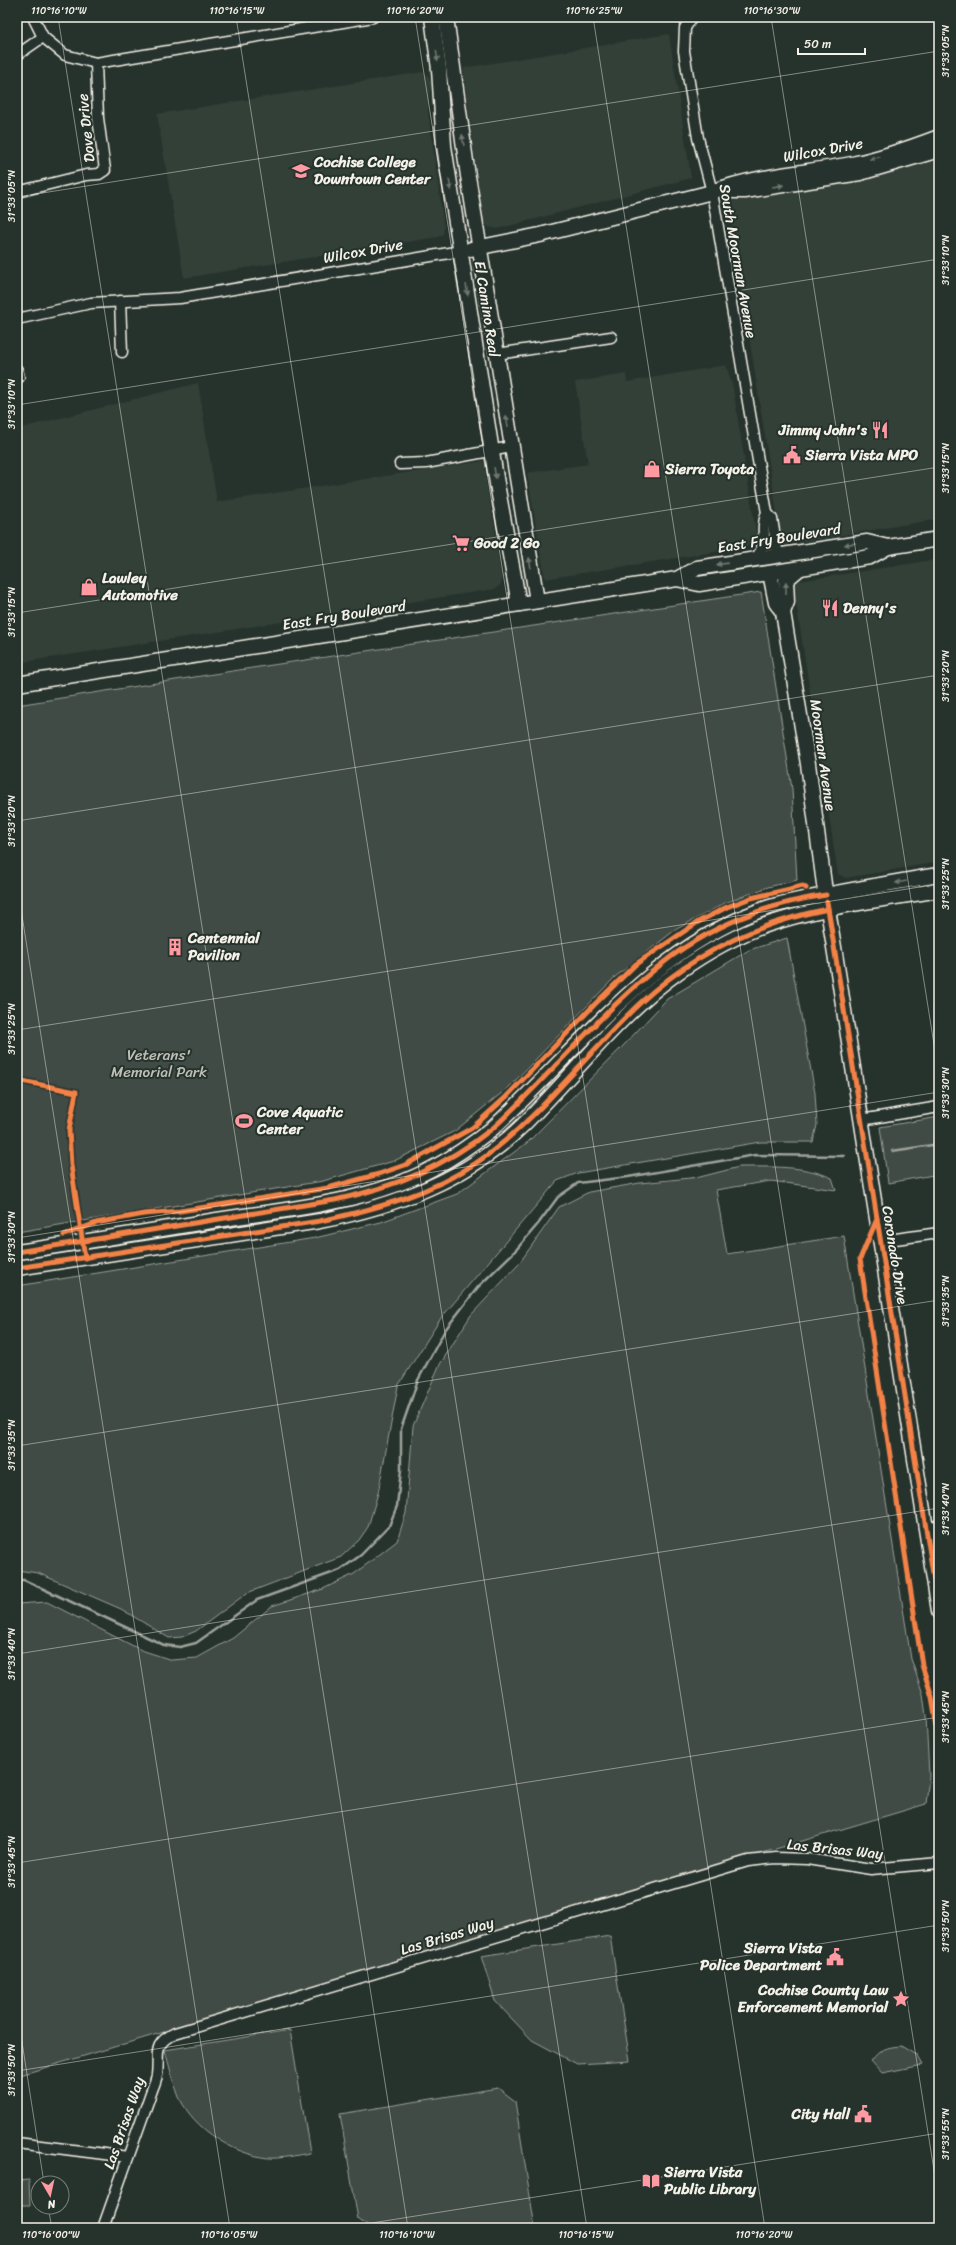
<svg xmlns="http://www.w3.org/2000/svg" width="956" height="2245" font-family="Sriracha,sans-serif">
  <style>
    .built { fill: #333f39 }
    .green { fill: #414b45; stroke: #9a9e96 }
    .lines { fill: none; stroke-linecap: round; stroke-linejoin: round }
    .stream { stroke: #9fa39b; stroke-width: 2.5 }
    .street-casing { stroke: #f4f1e8; stroke-width: 13 }
    .secondary-casing { stroke: #f4f1e8; stroke-width: 17 }
    .street { stroke: #26332d; stroke-width: 10 }
    .secondary { stroke: #26332d; stroke-width: 14 }
    .cycleway-casing { stroke: #26332d; stroke-width: 8 }
    .cycleway { stroke: #f48246; stroke-width: 5 }
    .oneway { fill: #6e766e }
    .ticks { fill: none; stroke: #f4f1e8; stroke-width: 1; stroke-opacity: 0.45 }
    .labels { text-anchor: middle; dominant-baseline: central; stroke-width: 4; stroke-linejoin: round; paint-order: stroke }
    .street-label { font-size: 15px; fill: #f4f1e8; stroke: #26332d }
    .poi-label { font-size: 15px; font-weight: bold; fill: #f4f1e8; stroke: #26332d; text-anchor: start }
    .park-label { font-size: 15px; fill: #bebfb7; stroke: #26332d }
    .neatline { fill: none; stroke: #f4f1e8; stroke-width: 1.5 }
    .ticks-label { font-size: 10px; text-anchor: middle; fill: #f4f1e8 }
  </style>
  <rect width="100%" height="100%" fill="#26332d"/>
  <filter id="ink" filterUnits="userSpaceOnUse"><feTurbulence type="fractalNoise" baseFrequency=".025" numOctaves="2"/><feDisplacementMap in="SourceGraphic" scale="8" xChannelSelector="R" yChannelSelector="G"/><feConvolveMatrix kernelMatrix="1 2 1 2 8 2 1 2 1" color-interpolation-filters="sRGB"/></filter>
  <g filter="url(#ink)">
    <g class="built">
      <polygon points="669,34 691,178 497,229 488,227 483,221 463,68"/>
      <polygon points="423,72 428,75 431,82 428,111 444,227 443,234 438,237 184,278 157,114"/>
      <polygon points="939,160 939,519 782,545 728,202 853,181"/>
      <polygon points="726,365 733,388 758,545 545,579 527,473 588,464 575,382 626,374 627,382"/>
      <polygon points="198,383 217,502 484,461 503,579 500,585 495,589 17,663 17,429"/>
      <polygon points="939,559 939,862 846,878 838,874 793,582"/>
    </g>
    <g class="green">
      <polygon points="761,592 792,789 797,880 768,887 725,903 675,930 615,977 509,1087 455,1131 394,1161 323,1181 17,1232 17,705 239,670"/>
      <polygon points="787,938 815,1093 817,1125 813,1142 760,1142 578,1173 557,1181 441,1318 398,1386 378,1493 368,1527 359,1540 341,1557 247,1593 196,1631 182,1637 169,1638 121,1609 38,1573 17,1570 17,1286 315,1238 381,1222 457,1194 528,1142 624,1045 667,999 749,950"/>
      <polygon points="939,1117 939,1174 888,1183 880,1127"/>
      <path d="M739,1167C771,1167 803,1165 832,1178L836,1190L771,1181L716,1190L727,1254L844,1236L911,1659L923,1694L926,1716L929,1776L926,1804L17,2076V1604L47,1602L141,1650L172,1660L197,1658L233,1638L272,1606L323,1589L354,1574L397,1541L406,1513L413,1426L439,1366L471,1315L518,1265L559,1207L589,1192L640,1183L700,1177Z"/>
      <polygon points="610,1936 630,2061 577,2064 532,2040 495,2001 481,1956"/>
      <path d="M290,2030L310,2153C297,2155 281,2159 268,2158C233,2154 194,2129 179,2097C173,2082 169,2065 165,2050Z"/>
      <path d="M901,2046L916,2055L922,2065L882,2073L871,2061C880,2049 887,2047 901,2046Z"/>
      <polygon points="498,2088 515,2101 535,2228 370,2228 358,2219 340,2114"/>
      <polygon points="29,2180 30,2205 17,2205 17,2181"/>
    </g>
    <g class="lines">
      <g class="stream">
        <polyline points="892,1151 939,1144"/>
        <polyline points="17,1580 24,1580 164,1645 180,1647 196,1643 257,1600 340,1570 361,1555 389,1526 397,1506 401,1470 401,1429 418,1380 445,1330 478,1287 516,1250 538,1224 558,1197 578,1183 628,1177 755,1155 844,1156"/>
      </g>
      <g class="street-casing">
        <g id="street">
          <polyline points="33,17 43,37"/>
          <polyline points="692,17 685,28 684,51 698,138 712,192 767,513 772,519 778,555"/>
          <polyline points="17,55 43,37 65,55 96,63 373,17"/>
          <polyline points="17,192 86,175 99,174 105,170 98,118 96,63"/>
          <polyline points="120,301 122,352"/>
          <polyline points="17,319 91,303 180,298 461,251"/>
          <polyline points="497,354 611,337"/>
          <polyline points="17,370 19,377"/>
          <polyline points="400,464 426,463 511,447"/>
          <path d="M755,559C772,539 758,532 767,513"/>
          <polyline points="861,1120 939,1107"/>
          <polyline points="881,1241 939,1233"/>
          <polyline points="926,1529 939,1525"/>
          <polyline points="17,2143 128,2157"/>
          <path d="M103,2228L152,2090C154,2085 156,2080 157,2075C160,2053 151,2045 175,2033L748,1861L776,1858L807,1859L871,1869L939,1863"/>
        </g>
      </g>
      <g class="secondary-casing">
        <g id="secondary">
          <polyline points="432,17 439,69 444,146 497,484 519,604"/>
          <polyline points="446,17 468,176 537,601"/>
          <polyline points="728,191 745,191 860,173 939,150"/>
          <path d="M471,249L540,235L712,192C757,175 805,173 852,164C882,158 910,148 939,137"/>
          <polyline points="770,573 776,603 783,612 808,764 824,884 939,1611"/>
          <polyline points="677,579 697,568 867,542 888,547"/>
          <polyline points="783,612 787,602 786,580 799,569"/>
          <polyline points="17,684 677,579 699,584 870,557 888,547 939,539"/>
          <path d="M17,1252C84,1242 150,1231 217,1220C288,1209 368,1203 433,1168C454,1157 474,1143 493,1128C578,1050 649,951 761,910C782,902 804,899 826,895C863,888 901,881 939,875"/>
          <path d="M17,1268L320,1221C395,1206 467,1180 523,1125C575,1074 619,1014 678,972C709,950 746,930 782,920C833,905 887,899 939,890"/>
        </g>
      </g>
      <use href="#street" class="street"/>
      <use href="#secondary" class="secondary"/>
      <g class="cycleway-casing">
        <g id="cycleway">
          <polyline points="827,902 939,1611"/>
          <polyline points="17,1080 76,1092 69,1130 71,1165 85,1258"/>
          <polyline points="877,1219 860,1259 922,1665 932,1697 938,1732 936,1754 939,1787"/>
          <polyline points="64,1235 96,1223 144,1214 180,1211 328,1188 379,1174 405,1165 472,1128 506,1097 595,1004 636,964 698,922 727,907 751,898 803,886 806,888"/>
          <path d="M17,1252L335,1200C395,1187 444,1167 493,1128C554,1072 606,1005 672,956C717,924 771,903 826,895"/>
          <path d="M17,1268L320,1221C376,1209 431,1194 479,1161C540,1118 585,1055 639,1004C692,954 757,923 828,909"/>
        </g>
      </g>
      <use href="#cycleway" class="cycleway"/>
    </g>
    <defs><path id="oneway-solid" d="M-6-.8H1V-3.2L6.5 0L1 3.2V.8H-6Z"/></defs>
    <g class="oneway">
      <use href="#oneway-solid" transform="translate(437 56) rotate(82)"/>
      <use href="#oneway-solid" transform="translate(463 140) rotate(-99)"/>
      <use href="#oneway-solid" transform="translate(875 158) rotate(166)"/>
      <use href="#oneway-solid" transform="translate(450 185) rotate(81)"/>
      <use href="#oneway-solid" transform="translate(778 186) rotate(-9)"/>
      <use href="#oneway-solid" transform="translate(467 290) rotate(81)"/>
      <use href="#oneway-solid" transform="translate(507 421) rotate(-99)"/>
      <use href="#oneway-solid" transform="translate(495 473) rotate(81)"/>
      <use href="#oneway-solid" transform="translate(850 544) rotate(171)"/>
      <use href="#oneway-solid" transform="translate(530 563) rotate(-100)"/>
      <use href="#oneway-solid" transform="translate(722 564) rotate(172)"/>
      <use href="#oneway-solid" transform="translate(786 588) rotate(-91)"/>
      <use href="#oneway-solid" transform="translate(901 882) rotate(170)"/>
    </g>
  </g>
  <path class="ticks" d="M58,17L408,2228M236,17L587,2228M415,17L765,2228M593,17L939,2202M771,17L939,1076M17,197L939,51M17,405L939,259M17,613L939,467M17,821L939,675M17,884L230,2228M17,1030L939,884M17,1238L939,1092M17,1446L939,1300M17,1654L939,1508M17,1863L939,1717M17,2010L44,2183M17,2071L939,1925M48,2207L52,2228M340,2228L939,2133"/>
  <defs>
    <g id="university-bare" transform="scale(1.38)"><path d="M0-5L7-2L0 1L-7-2ZM-4 1L0 2.5L4 1V4Q0 6-4 4Z" fill="#ff9aa2" stroke="#26332d" stroke-width="2.5" paint-order="stroke"/></g>
    <g id="restaurant-bare" transform="scale(1.38)"><path d="M-5-6h1v4h1v-4h1v4h1v-4h1v5L-1.5 .5V6h-2V.5L-5-1ZM5-6V6H3V1.5H1.5Q1.5-4 5-6Z" fill="#ff9aa2" stroke="#26332d" stroke-width="2.5" paint-order="stroke"/></g>
    <g id="civic-bare" transform="scale(1.38)"><path d="M-.6-6.5H3V-4.5H.6V-3L4-1V1h2V6H-6V1h2V-1L-.6-3ZM-1.2 2.5V6h2.4V2.5Z" fill="#ff9aa2" stroke="#26332d" stroke-width="2.5" paint-order="stroke"/></g>
    <g id="shop-bare" transform="scale(1.38)"><path d="M-5-2.5h2.3a2.7 3.5 0 0 1 5.4 0H5L5.5 6h-11ZM-1.5-2.5h3a1.5 2.3 0 0 0-3 0Z" fill="#ff9aa2" stroke="#26332d" stroke-width="2.5" paint-order="stroke"/></g>
    <g id="supermarket-bare" transform="scale(1.38)"><path d="M-6-5.5h2.5l.6 2H6L4.5 2H-2.5L-4.4-4H-6ZM-1.5 3.2a1.3 1.3 0 1 0 .1 0ZM3 3.2a1.3 1.3 0 1 0 .1 0Z" fill="#ff9aa2" stroke="#26332d" stroke-width="2.5" paint-order="stroke"/></g>
    <g id="building-bare" transform="scale(1.38)"><path d="M-4-6H4V6H1V3H-1V6H-4ZM-2.5-4.3h1.7v1.8h-1.7ZM.8-4.3h1.7v1.8H.8ZM-2.5-1h1.7V.8h-1.7ZM.8-1h1.7V.8H.8Z" fill="#ff9aa2" stroke="#26332d" stroke-width="2.5" paint-order="stroke"/></g>
    <g id="stadium-bare" transform="scale(1.38)"><path d="M0-5a6.5 5 0 1 0 0 10a6.5 5 0 1 0 0-10ZM-3.5-1.8h7v3.6h-7Z" fill="#ff9aa2" stroke="#26332d" stroke-width="2.5" paint-order="stroke"/></g>
    <g id="sight-bare" transform="scale(1.38)"><path d="M0-6L1.8-2.2L6-1.7L2.9 1.2L3.7 5.4L0 3.3L-3.7 5.4L-2.9 1.2L-6-1.7L-1.8-2.2Z" fill="#ff9aa2" stroke="#26332d" stroke-width="2.5" paint-order="stroke"/></g>
    <g id="library-bare" transform="scale(1.38)"><path d="M-6-4Q-3-5.5-.7-3.5V5Q-3 3-6 4ZM6-4Q3-5.5 .7-3.5V5Q3 3 6 4Z" fill="#ff9aa2" stroke="#26332d" stroke-width="2.5" paint-order="stroke"/></g>
  </defs>
  <g fill-rule="evenodd">
    <use href="#university-bare" x="301" y="171"/>
    <use href="#restaurant-bare" x="880" y="430"/>
    <use href="#civic-bare" x="792" y="455"/>
    <use href="#shop-bare" x="652" y="469"/>
    <use href="#supermarket-bare" x="461" y="543"/>
    <use href="#shop-bare" x="89" y="587"/>
    <use href="#restaurant-bare" x="830" y="608"/>
    <use href="#building-bare" x="175" y="947"/>
    <use href="#stadium-bare" x="244" y="1121"/>
    <use href="#civic-bare" x="835" y="1957"/>
    <use href="#sight-bare" x="901" y="1999"/>
    <use href="#civic-bare" x="863" y="2114"/>
    <use href="#library-bare" x="651" y="2181"/>
  </g>
  <g class="labels">
    <g class="street-label">
      <text transform="translate(86 128) rotate(-96)">Dove Drive</text>
      <text transform="translate(823 150) rotate(-10)">Wilcox Drive</text>
      <text transform="translate(363 251) rotate(-10)">Wilcox Drive</text>
      <text transform="translate(738 261) rotate(80)">South Moorman Avenue</text>
      <text transform="translate(487 309) rotate(81)">El Camino Real</text>
      <text transform="translate(779 538) rotate(-9)">East Fry Boulevard</text>
      <text transform="translate(344 615) rotate(-9)">East Fry Boulevard</text>
      <text transform="translate(823 755) rotate(82)">Moorman Avenue</text>
      <text transform="translate(895 1255) rotate(81)">Coronado Drive</text>
      <text transform="translate(835 1849) rotate(6)">Las Brisas Way</text>
      <text transform="translate(447 1936) rotate(-17)">Las Brisas Way</text>
      <text transform="translate(124 2123) rotate(-71)">Las Brisas Way</text>
    </g>
    <g class="poi-label">
      <text x="314" y="162">Cochise College<tspan x="314" dy="17">Downtown Center</tspan></text>
      <text x="867" y="430" text-anchor="end">Jimmy John's</text>
      <text x="805" y="455">Sierra Vista MPO</text>
      <text x="665" y="469">Sierra Toyota</text>
      <text x="474" y="543">Good 2 Go</text>
      <text x="102" y="578">Lawley<tspan x="102" dy="17">Automotive</tspan></text>
      <text x="843" y="608">Denny's</text>
      <text x="188" y="938">Centennial<tspan x="188" dy="17">Pavilion</tspan></text>
      <text x="257" y="1112">Cove Aquatic<tspan x="257" dy="17">Center</tspan></text>
      <text x="822" y="1948" text-anchor="end">Sierra Vista<tspan x="822" dy="17">Police Department</tspan></text>
      <text x="888" y="1990" text-anchor="end">Cochise County Law<tspan x="888" dy="17">Enforcement Memorial</tspan></text>
      <text x="850" y="2114" text-anchor="end">City Hall</text>
      <text x="664" y="2172">Sierra Vista<tspan x="664" dy="17">Public Library</tspan></text>
    </g>
    <g class="park-label">
      <text x="159" y="1055">Veterans'<tspan x="159" dy="17">Memorial Park</tspan></text>
    </g>
  </g>
  <rect width="956" height="2245" fill="none" stroke="#26332d" stroke-width="44"/>
  <g transform="translate(50 2195) rotate(171)"><circle r="19" fill="#26332d" stroke="#787f78"/>
  <path d="M0-3L7 15L0 10L-7 15Z" fill="#ff9aa2"/>
  <text y="-6" font-size="11" font-weight="bold" text-anchor="middle" fill="#f4f1e8">N</text>
  </g>
  <path d="M798 48v6h67v-6" fill="none" stroke="#f4f1e8" stroke-width="2"/>
  <text x="804" y="48" font-size="12" fill="#f4f1e8" stroke="#26332d" stroke-width="3" paint-order="stroke">50 m</text>
  <rect x="22" y="22" width="912" height="2201" class="neatline"/>
  <g class="ticks-label">
    <text x="59" y="14">110°16'10"W</text>
    <text x="237" y="14">110°16'15"W</text>
    <text x="415" y="14">110°16'20"W</text>
    <text x="594" y="14">110°16'25"W</text>
    <text x="772" y="14">110°16'30"W</text>
    <text transform="translate(945 51) rotate(-90)" y="4">31°33'05"N</text>
    <text transform="translate(11 196) rotate(-90)" y="4">31°33'05"N</text>
    <text transform="translate(945 260) rotate(-90)" y="4">31°33'10"N</text>
    <text transform="translate(11 404) rotate(-90)" y="4">31°33'10"N</text>
    <text transform="translate(945 468) rotate(-90)" y="4">31°33'15"N</text>
    <text transform="translate(11 612) rotate(-90)" y="4">31°33'15"N</text>
    <text transform="translate(945 676) rotate(-90)" y="4">31°33'20"N</text>
    <text transform="translate(11 821) rotate(-90)" y="4">31°33'20"N</text>
    <text transform="translate(945 884) rotate(-90)" y="4">31°33'25"N</text>
    <text transform="translate(11 1029) rotate(-90)" y="4">31°33'25"N</text>
    <text transform="translate(945 1093) rotate(-90)" y="4">31°33'30"N</text>
    <text transform="translate(11 1237) rotate(-90)" y="4">31°33'30"N</text>
    <text transform="translate(945 1301) rotate(-90)" y="4">31°33'35"N</text>
    <text transform="translate(11 1445) rotate(-90)" y="4">31°33'35"N</text>
    <text transform="translate(945 1509) rotate(-90)" y="4">31°33'40"N</text>
    <text transform="translate(11 1654) rotate(-90)" y="4">31°33'40"N</text>
    <text transform="translate(945 1717) rotate(-90)" y="4">31°33'45"N</text>
    <text transform="translate(11 1862) rotate(-90)" y="4">31°33'45"N</text>
    <text transform="translate(945 1926) rotate(-90)" y="4">31°33'50"N</text>
    <text transform="translate(11 2070) rotate(-90)" y="4">31°33'50"N</text>
    <text transform="translate(945 2134) rotate(-90)" y="4">31°33'55"N</text>
    <text x="51" y="2238">110°16'00"W</text>
    <text x="229" y="2238">110°16'05"W</text>
    <text x="407" y="2238">110°16'10"W</text>
    <text x="586" y="2238">110°16'15"W</text>
    <text x="764" y="2238">110°16'20"W</text>
  </g>
</svg>
